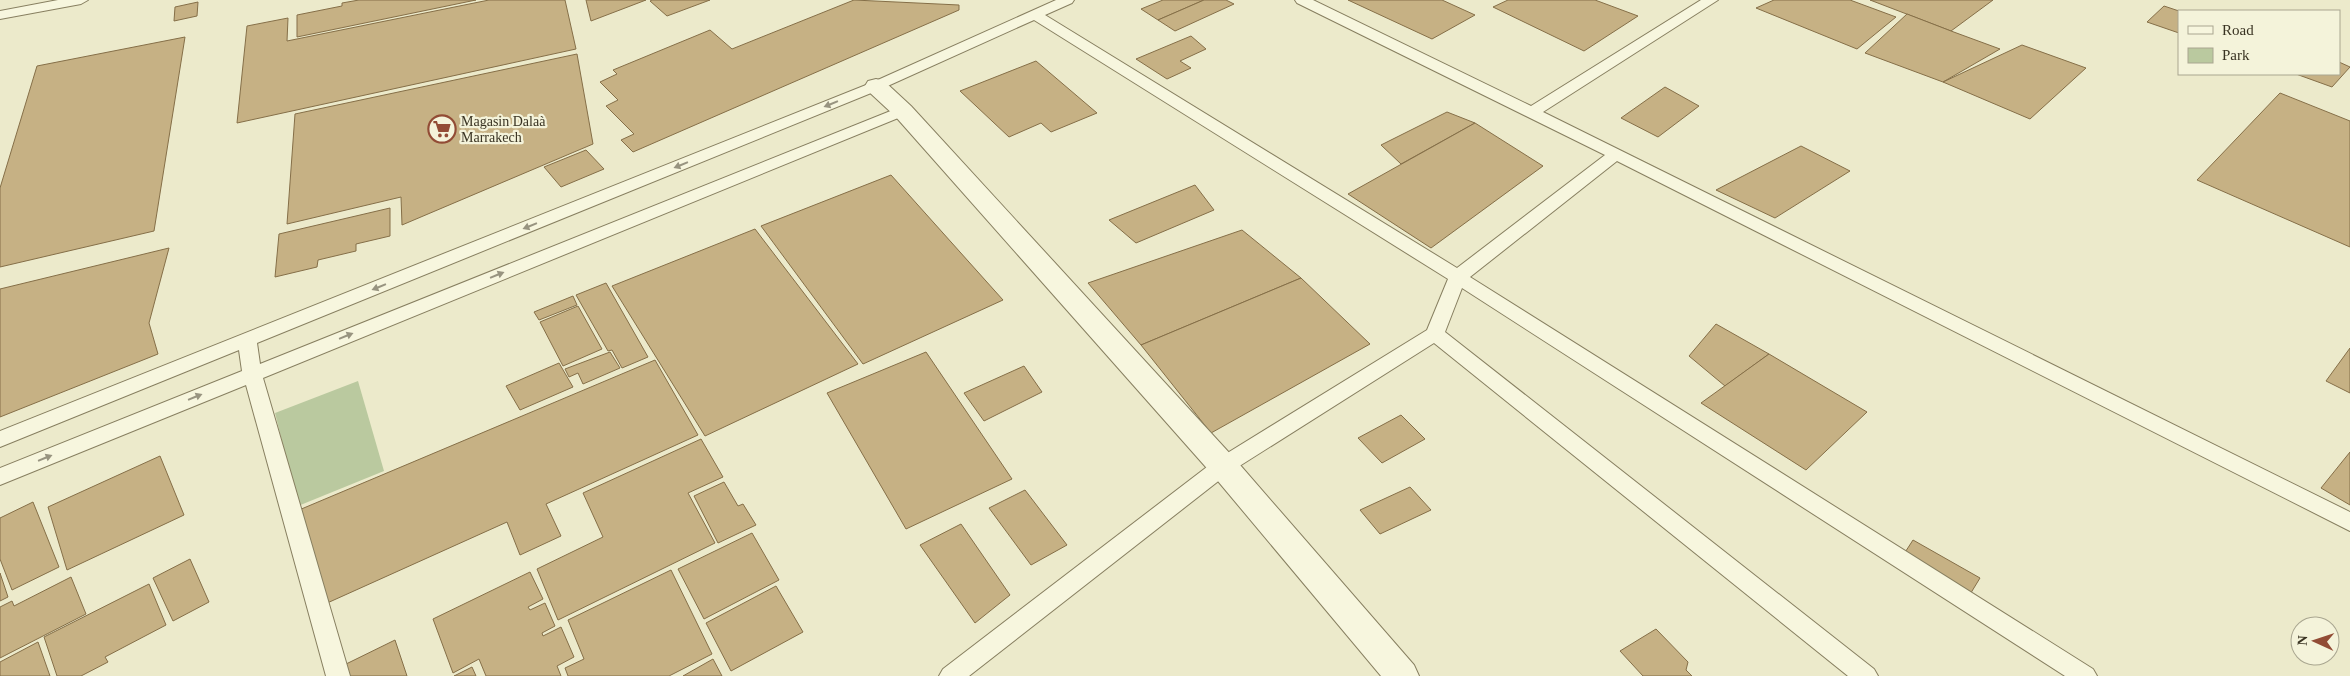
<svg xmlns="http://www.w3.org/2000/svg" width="2350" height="676" font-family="'Times New Roman',serif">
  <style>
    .green { fill: #bac99f }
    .building { fill: #c6b184; stroke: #856f48 }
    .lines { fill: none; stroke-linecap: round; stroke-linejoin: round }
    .lane-casing { stroke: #877f60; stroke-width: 2 }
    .street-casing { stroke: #877f60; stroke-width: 2 }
    .lane { fill: #f7f6de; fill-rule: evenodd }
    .street { fill: #f7f6de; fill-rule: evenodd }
    .oneway { fill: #989480 }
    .labels { text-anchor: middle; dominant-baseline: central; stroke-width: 4.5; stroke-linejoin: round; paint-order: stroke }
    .poi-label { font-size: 14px; fill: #393322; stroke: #f4f3da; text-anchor: start }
  </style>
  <rect width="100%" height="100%" fill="#eceacb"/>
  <polygon class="green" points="358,381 384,471 298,506 275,413"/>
  <g class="building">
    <polygon points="359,0 476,0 297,37 297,15 342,6 342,3"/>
    <polygon points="489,0 565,0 576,49 237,123 247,26 288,18 287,41"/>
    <polygon points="586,0 646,0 591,21"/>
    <polygon points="652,0 710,0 667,16 650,1"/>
    <polygon points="854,0 959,5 959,10 633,152 621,140 634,134 606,106 618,100 600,82 617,74 613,70 710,30 732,49"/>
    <polygon points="1163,0 1204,0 1158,20 1141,9"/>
    <polygon points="1204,0 1226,0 1234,4 1175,31 1158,20"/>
    <polygon points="1348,0 1442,0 1475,15 1432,39"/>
    <polygon points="1508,0 1595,0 1638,16 1584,51 1493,7"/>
    <polygon points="1774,0 1850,0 1896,17 1857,49 1756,8"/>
    <polygon points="1870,0 1993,0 1951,31"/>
    <polygon points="198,2 197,16 174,21 175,7"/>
    <polygon points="2164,6 2179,11 2179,33 2147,22"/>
    <polygon points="1907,14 1951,31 2000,49 1943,82 1865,53"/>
    <polygon points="1191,36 1206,49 1180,61 1191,68 1167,79 1136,59"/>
    <polygon points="185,37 154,231 0,267 0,188 37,66"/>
    <polygon points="2022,45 2086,68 2030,119 1943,82"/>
    <polygon points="577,54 593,144 402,225 401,197 287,224 295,114"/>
    <polygon points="1036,61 1097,113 1051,132 1041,123 1009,137 960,91"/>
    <polygon points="2339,62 2350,67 2332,87 2296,74 2339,74"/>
    <polygon points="1665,87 1699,106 1658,137 1621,118"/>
    <polygon points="2280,93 2350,121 2350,247 2197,180"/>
    <polygon points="1447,112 1475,123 1401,164 1381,145"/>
    <polygon points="1475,123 1543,166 1431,248 1348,194"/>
    <polygon points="1801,146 1850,171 1775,218 1716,190"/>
    <polygon points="586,150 604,169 561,187 544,167"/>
    <polygon points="891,175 1003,300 863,364 761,226"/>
    <polygon points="1195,185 1214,210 1136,243 1109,220"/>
    <polygon points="390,208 390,236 356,244 356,251 318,260 317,267 275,277 279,234"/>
    <polygon points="755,229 858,364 705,436 612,286"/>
    <polygon points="1242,230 1301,278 1141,345 1088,283"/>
    <polygon points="169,248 149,323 158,354 0,417 0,289"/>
    <polygon points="1301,278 1370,344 1211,433 1141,345"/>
    <polygon points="606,283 648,357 622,368 612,350 608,351 576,295"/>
    <polygon points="573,296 577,305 539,320 534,312"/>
    <polygon points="578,306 602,349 563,366 540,322"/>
    <polygon points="1716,324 1769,354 1725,386 1689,356"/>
    <polygon points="2350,348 2350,393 2326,381"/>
    <polygon points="610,352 620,368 583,384 578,373 569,377 565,369"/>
    <polygon points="926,352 1012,479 906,529 827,393"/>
    <polygon points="1769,354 1867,412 1806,470 1701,403"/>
    <polygon points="655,360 698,435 546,504 561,536 520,555 507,522 325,604 299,510"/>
    <polygon points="559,363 573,387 520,410 506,386"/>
    <polygon points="1024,366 1042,392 984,421 964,393"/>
    <polygon points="1401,415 1425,439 1382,463 1358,438"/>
    <polygon points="701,439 723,477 688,493 715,543 558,620 537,569 603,537 583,493"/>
    <polygon points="2350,452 2350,505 2321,488"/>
    <polygon points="160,456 184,515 67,570 48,507"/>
    <polygon points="724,482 738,506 743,504 756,525 718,543 694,496"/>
    <polygon points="1410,487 1431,510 1380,534 1360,510"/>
    <polygon points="1025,490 1067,545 1031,565 989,508"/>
    <polygon points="33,502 59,567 12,590 0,559 0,518"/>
    <polygon points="961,524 1010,595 975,623 920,545"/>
    <polygon points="752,533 779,580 704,619 678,569"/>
    <polygon points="1913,540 1980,578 1969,596 1902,557"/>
    <polygon points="190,559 209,602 173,621 153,578"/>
    <polygon points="671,570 712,654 669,676 568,676 565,668 584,659 568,620"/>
    <polygon points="530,572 543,599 528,607 530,610 545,603 555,626 542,633 543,636 561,627 574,657 557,666 561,676 486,676 479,659 453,673 433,619"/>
    <polygon points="0,573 8,597 0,601"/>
    <polygon points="71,577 86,614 0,658 0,607 12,601 14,606"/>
    <polygon points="149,584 166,625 105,657 108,662 81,676 57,676 44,637"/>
    <polygon points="776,586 803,632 731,671 706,623"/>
    <polygon points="1656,629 1688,662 1686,670 1692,676 1643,676 1620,651"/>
    <polygon points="395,640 407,676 346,676 342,666"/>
    <polygon points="38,642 50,676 0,676 0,662"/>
    <polygon points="713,659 722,676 683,676"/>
    <polygon points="472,667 476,676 454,676"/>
  </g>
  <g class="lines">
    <g class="lane-casing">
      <g id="lane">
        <polygon points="58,0 88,0 81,4 0,19 0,11"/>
        <polygon points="1056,0 1074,0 1072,3 1045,15 1457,268 1605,155 1297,3 1295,0 1313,0 1531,106 1701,0 1718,0 1543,112 2350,512 2350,531 1617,161 1470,277 2093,669 2097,676 2065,676 1462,288 1445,332 1874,669 1878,676 1848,676 1434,343 1230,472 969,676 939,676 943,669 1216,460 1427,330 1448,279 1034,20 881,89 257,343 260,364 898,108 908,108 911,111 908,114 263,378 350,676 326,676 246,385 0,485 0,468 242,371 239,350 0,447 0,431 871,83"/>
      </g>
    </g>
    <g class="street-casing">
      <polygon id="street" points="876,79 884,81 911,106 1234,458 1414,665 1419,676 1381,676 1212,474 895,116 868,91 865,86 868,81"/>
    </g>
    <use href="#lane" class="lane"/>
    <use href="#street" class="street"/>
  </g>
  <defs><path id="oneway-solid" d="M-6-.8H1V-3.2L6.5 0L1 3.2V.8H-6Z" transform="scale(1.25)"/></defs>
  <g class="oneway">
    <use href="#oneway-solid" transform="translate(831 104) rotate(158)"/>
    <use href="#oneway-solid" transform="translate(681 165) rotate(158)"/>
    <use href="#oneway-solid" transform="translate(530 226) rotate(158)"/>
    <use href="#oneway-solid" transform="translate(497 275) rotate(-22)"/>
    <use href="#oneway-solid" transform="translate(379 287) rotate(158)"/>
    <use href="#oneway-solid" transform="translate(346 336) rotate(-22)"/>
    <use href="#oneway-solid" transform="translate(195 397) rotate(-22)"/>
    <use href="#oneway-solid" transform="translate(45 458) rotate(-22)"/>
  </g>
  <defs>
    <g id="supermarket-ring" transform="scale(1.4375)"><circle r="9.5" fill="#f4f3da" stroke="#924c35" stroke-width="1.5"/><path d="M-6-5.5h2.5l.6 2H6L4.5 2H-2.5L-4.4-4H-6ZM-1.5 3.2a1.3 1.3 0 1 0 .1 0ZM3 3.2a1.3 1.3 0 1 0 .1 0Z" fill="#924c35"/></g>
  </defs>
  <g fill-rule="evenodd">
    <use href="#supermarket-ring" x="442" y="129"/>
  </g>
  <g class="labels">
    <g class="poi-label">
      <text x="461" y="121">Magasin Dalaà<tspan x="461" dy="16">Marrakech</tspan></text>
    </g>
  </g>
  <rect x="2178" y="10" width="162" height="65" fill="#f4f3da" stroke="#a9a690"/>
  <rect x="2188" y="26" width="25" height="8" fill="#f7f6de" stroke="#a9a690"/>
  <text x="2222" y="35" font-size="15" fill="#393322">Road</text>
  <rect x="2188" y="48" width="25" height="15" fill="#bac99f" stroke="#a9a690"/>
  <text x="2222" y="60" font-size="15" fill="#393322">Park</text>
  <g transform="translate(2315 641) rotate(273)"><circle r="24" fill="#f4f3da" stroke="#a9a690"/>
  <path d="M0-4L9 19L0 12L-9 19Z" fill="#924c35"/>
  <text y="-8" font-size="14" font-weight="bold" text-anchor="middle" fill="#393322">N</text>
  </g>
</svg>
